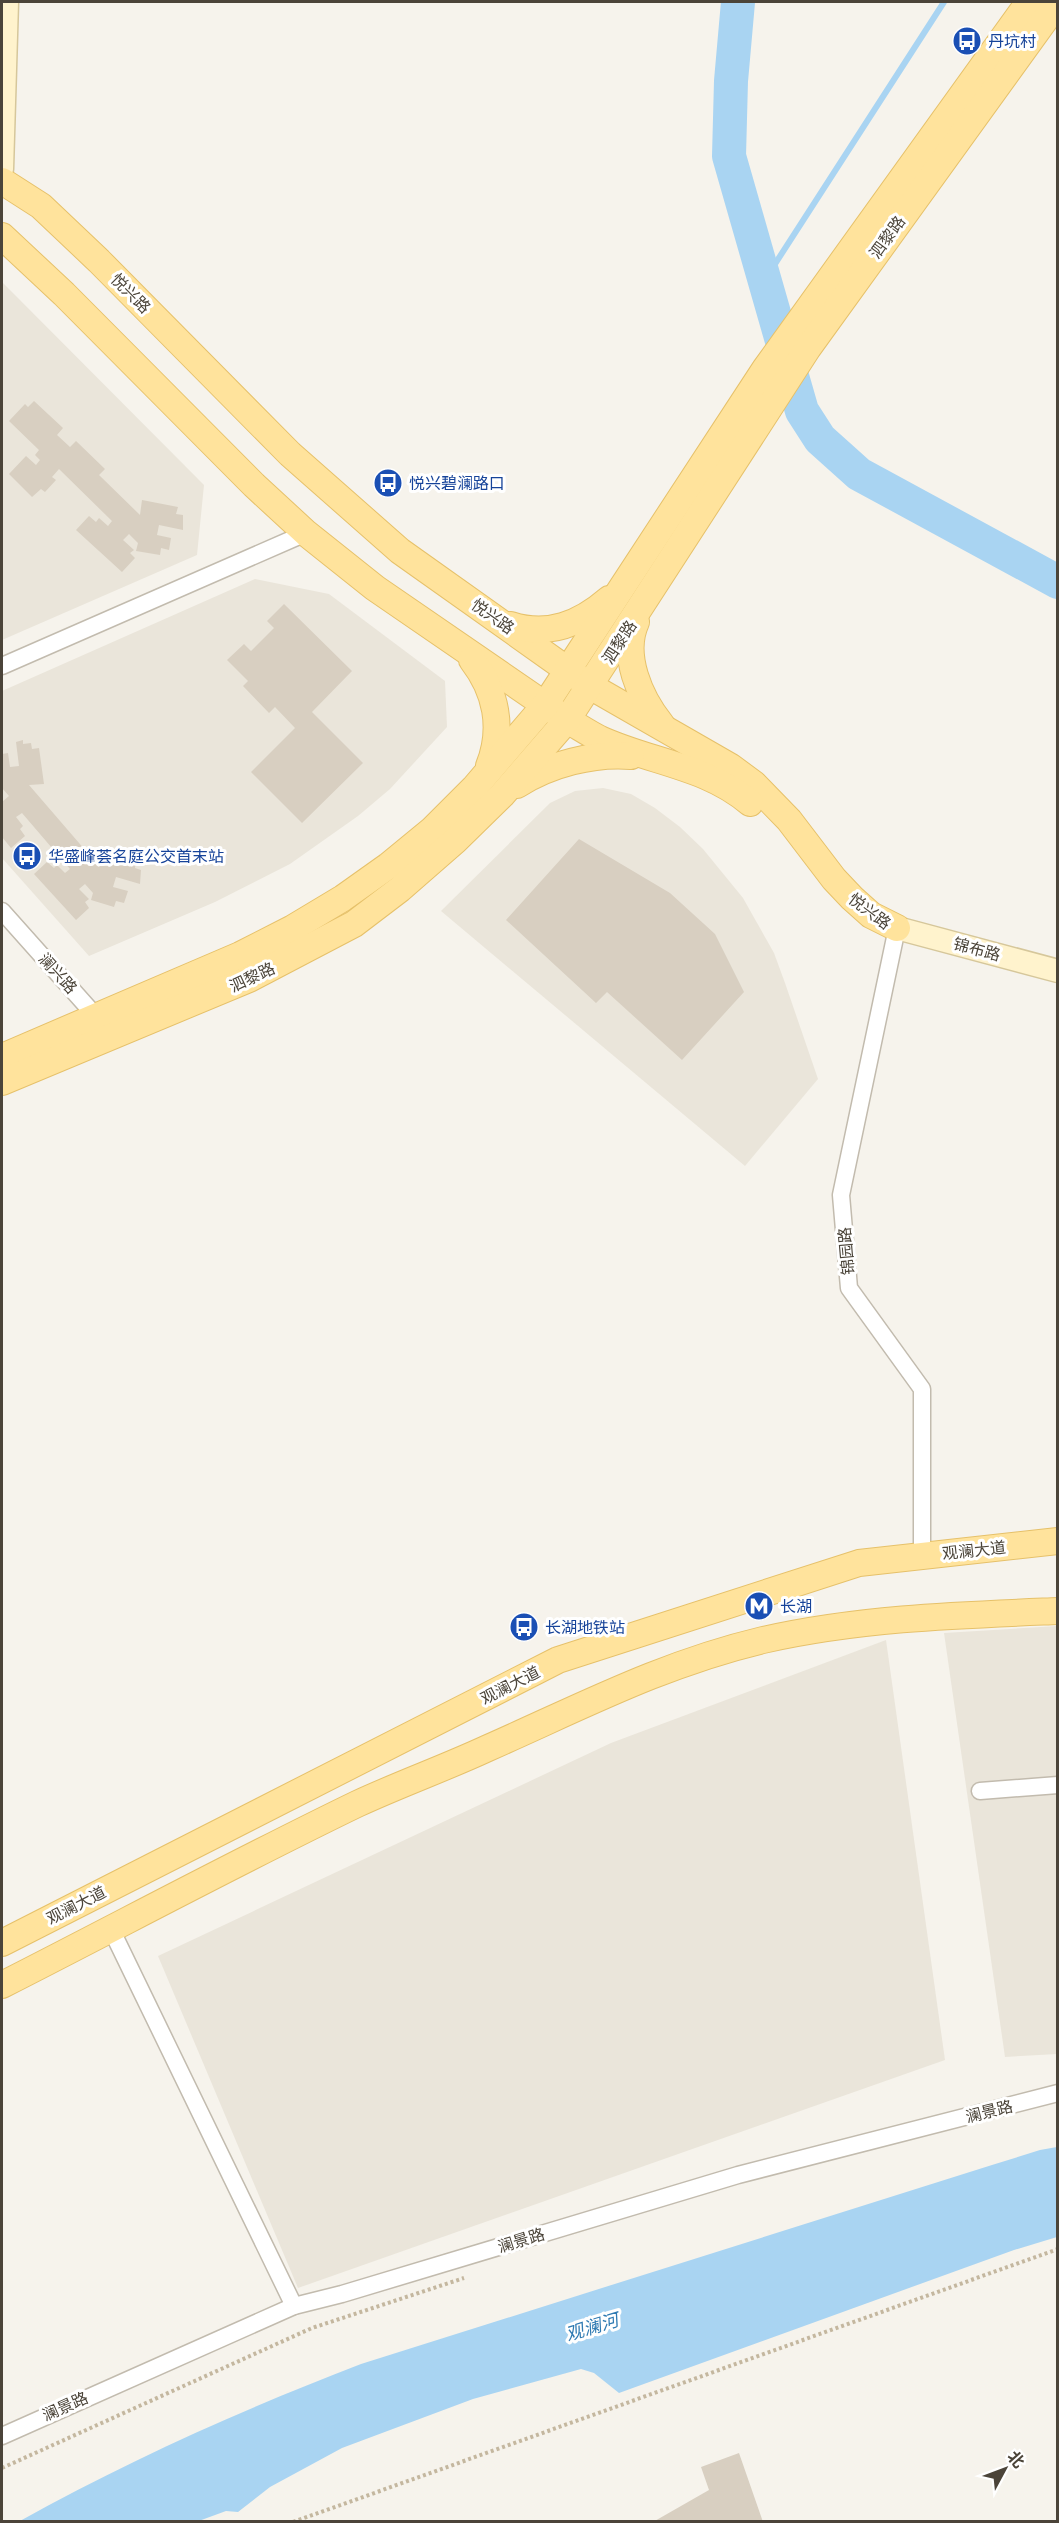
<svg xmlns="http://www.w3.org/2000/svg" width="1059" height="2523" font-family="Mulish,'Noto Sans SC',sans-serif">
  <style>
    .residential { fill: #eae5da }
    .water { fill: #a9d4f2 }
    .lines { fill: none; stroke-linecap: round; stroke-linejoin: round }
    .stream { stroke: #a9d4f2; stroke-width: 6 }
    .river { stroke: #a9d4f2; stroke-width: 34 }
    .building { fill: #d8cfc1 }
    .street-casing { stroke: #c2bbae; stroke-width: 19 }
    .secondary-casing { stroke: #d6c79b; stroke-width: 25 }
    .primary-casing { stroke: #e6c16a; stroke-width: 28 }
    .path { stroke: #c4b79f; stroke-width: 4; stroke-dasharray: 3 3; stroke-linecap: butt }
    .street { stroke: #fff; stroke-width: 16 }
    .secondary { stroke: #fff3cd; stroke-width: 22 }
    .primary { stroke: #ffe39c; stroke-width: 26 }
    .labels { text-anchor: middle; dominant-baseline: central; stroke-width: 6; stroke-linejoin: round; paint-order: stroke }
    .transit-label { font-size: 16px; fill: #164399; stroke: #fff; text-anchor: start }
    .street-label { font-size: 16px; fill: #4b4439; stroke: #fff }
    .water-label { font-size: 18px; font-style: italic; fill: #2e7ab2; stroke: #fff }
  </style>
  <rect width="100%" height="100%" fill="#f6f3ec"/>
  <g class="residential">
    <polygon points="2,282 204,485 197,555 2,640"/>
    <polygon points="255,579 329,594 445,681 447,727 390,789 358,816 290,864 215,902 89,956 2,858 2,691"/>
    <polygon points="603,788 631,794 655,808 680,827 703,849 743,898 774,953 785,983 818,1079 745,1166 441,911 550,803 575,791"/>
    <polygon points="1057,1626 1057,2054 1005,2057 944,1633"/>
    <polygon points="886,1640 945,2060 298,2288 158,1956 611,1743"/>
  </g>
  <path class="water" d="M1057,2147V2237L1014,2250L619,2393L594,2373L581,2369L473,2399L342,2448L270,2487L238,2512L226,2511L196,2522L20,2521C129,2460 244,2409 361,2364L992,2165L1040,2150Z"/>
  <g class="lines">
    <polyline class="stream" points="764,281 944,2"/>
    <polyline class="river" points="738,2 731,81 729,156 802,411 820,439 859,474 1058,582"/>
  </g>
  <g class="building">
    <polygon points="34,401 63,428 57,435 70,447 76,441 105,469 99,475 140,515 142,500 178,507 176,514 183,515 183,530 159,525 157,535 171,538 169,550 161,548 160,555 136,551 138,543 129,534 123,540 134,550 130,553 135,558 122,572 76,530 89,516 96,522 99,518 108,526 112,521 59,469 52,477 56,480 45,492 41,489 32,497 9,474 26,456 36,465 40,460 35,455 39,450 9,421 25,404 28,407"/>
    <polygon points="284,604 352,671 312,712 363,763 302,823 251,772 295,728 275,707 269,713 243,686 248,681 227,660 244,644 251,651 274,628 267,621"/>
    <polygon points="23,740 23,744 31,743 32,749 39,748 44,784 29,785 98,865 102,851 136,861 135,868 141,870 140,884 116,877 113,887 128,891 124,903 116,901 114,907 91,900 93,893 85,884 79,889 89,899 85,902 89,908 76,920 34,874 47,862 54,868 57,865 65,873 70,869 22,813 16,817 23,826 20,829 25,836 11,848 2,837 2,802 9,796 2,788 2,754 8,753 10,767 19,766 16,742"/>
    <polygon points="579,839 670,893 715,934 744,992 682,1060 607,992 596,1003 506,920"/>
    <polygon points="739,2453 763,2522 653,2522 709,2490 701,2467"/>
  </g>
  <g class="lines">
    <g class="street-casing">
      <g id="street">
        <polyline points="2,666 306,533"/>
        <polyline points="2,911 101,1022"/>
        <polyline points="897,928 841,1195 849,1288 922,1389 922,1556"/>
        <polyline points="980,1791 1058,1785"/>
        <polyline points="111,1929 294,2306"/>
        <polyline points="2,2436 294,2306 342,2294 738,2175 1058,2093"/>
      </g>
    </g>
    <g class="secondary-casing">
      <g id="secondary">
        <polyline points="2,169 7,2"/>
        <polyline points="897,928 1058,971"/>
      </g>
    </g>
    <g class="primary-casing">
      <g id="primary">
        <polyline points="2,181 41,206 99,261 290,454 400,551 590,686 731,767 754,784 789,820 834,879 852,898 871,915 897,928"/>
        <path d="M2,236L64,294L254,485L306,533L375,588L567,720C578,726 588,733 600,739C650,762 707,766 750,803"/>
        <path d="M636,622C621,655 640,698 661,724"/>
        <path d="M511,625C548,637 580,624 609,599"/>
        <path d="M472,660C496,691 504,728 489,766"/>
        <path d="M517,785C550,764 593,753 631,756"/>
        <polyline points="2,1057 240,955 293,928 343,898 388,866 433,829 474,788 545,705 765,369 1029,2"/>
        <polyline points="2,1082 249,979 354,924 400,889 455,841 502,795 567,720 808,348 1058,2"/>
        <polyline points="2,1943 558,1660 859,1563 1058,1541"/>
        <path d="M2,1985C120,1925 237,1862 357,1804C400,1784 445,1768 488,1748C581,1707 662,1664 763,1640C860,1618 959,1615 1058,1611"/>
      </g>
    </g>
    <g class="path">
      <polyline points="2,2468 312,2328 464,2278"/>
      <polyline points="293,2522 1058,2249"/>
    </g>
    <use href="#street" class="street"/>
    <use href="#secondary" class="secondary"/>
    <use href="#primary" class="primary"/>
  </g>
  <defs>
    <g id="bus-disc" transform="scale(1.5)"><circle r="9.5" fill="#1a4fb4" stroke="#fff"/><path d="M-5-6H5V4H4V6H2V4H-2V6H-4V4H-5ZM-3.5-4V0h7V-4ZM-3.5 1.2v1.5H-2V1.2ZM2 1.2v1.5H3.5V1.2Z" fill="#fff"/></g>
    <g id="metro-disc" transform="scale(1.5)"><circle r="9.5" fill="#1a4fb4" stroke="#fff"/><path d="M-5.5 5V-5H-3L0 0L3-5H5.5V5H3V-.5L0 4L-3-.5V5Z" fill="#fff"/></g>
  </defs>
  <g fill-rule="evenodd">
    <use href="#bus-disc" x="967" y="41"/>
    <use href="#bus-disc" x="388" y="483"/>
    <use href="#bus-disc" x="27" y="856"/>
    <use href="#metro-disc" x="759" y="1606"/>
    <use href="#bus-disc" x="524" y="1627"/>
  </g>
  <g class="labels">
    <g class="transit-label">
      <text x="988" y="41">丹坑村</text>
      <text x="409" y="483">悦兴碧澜路口</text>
      <text x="48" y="856">华盛峰荟名庭公交首末站</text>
      <text x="780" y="1606">长湖</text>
      <text x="545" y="1627">长湖地铁站</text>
    </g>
    <g class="street-label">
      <text transform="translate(887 237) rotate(-54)">泗黎路</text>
      <text transform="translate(131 293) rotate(45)">悦兴路</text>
      <text transform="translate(493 616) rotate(35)">悦兴路</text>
      <text transform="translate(619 642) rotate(-57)">泗黎路</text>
      <text transform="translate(870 911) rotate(37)">悦兴路</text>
      <text transform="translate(977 949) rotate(15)">锦布路</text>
      <text transform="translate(58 973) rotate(48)">澜兴路</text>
      <text transform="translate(252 977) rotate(-25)">泗黎路</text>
      <text transform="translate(846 1251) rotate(-95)">锦园路</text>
      <text transform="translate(974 1550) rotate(-6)">观澜大道</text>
      <text transform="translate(510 1685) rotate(-27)">观澜大道</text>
      <text transform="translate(76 1905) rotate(-27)">观澜大道</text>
      <text transform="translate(989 2111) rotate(-14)">澜景路</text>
      <text transform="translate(521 2240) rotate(-17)">澜景路</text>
      <text transform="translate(65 2406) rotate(-24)">澜景路</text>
    </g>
    <g class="water-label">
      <text transform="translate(592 2327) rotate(-17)">观澜河</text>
    </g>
  </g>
  <rect width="1059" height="2523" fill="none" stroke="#4b4439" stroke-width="6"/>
  <g transform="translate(1005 2469) rotate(49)" stroke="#ffffff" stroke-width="4.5" paint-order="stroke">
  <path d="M0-4.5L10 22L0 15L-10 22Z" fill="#4b4439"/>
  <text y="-9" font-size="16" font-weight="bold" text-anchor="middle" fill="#4b4439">北</text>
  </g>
</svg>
